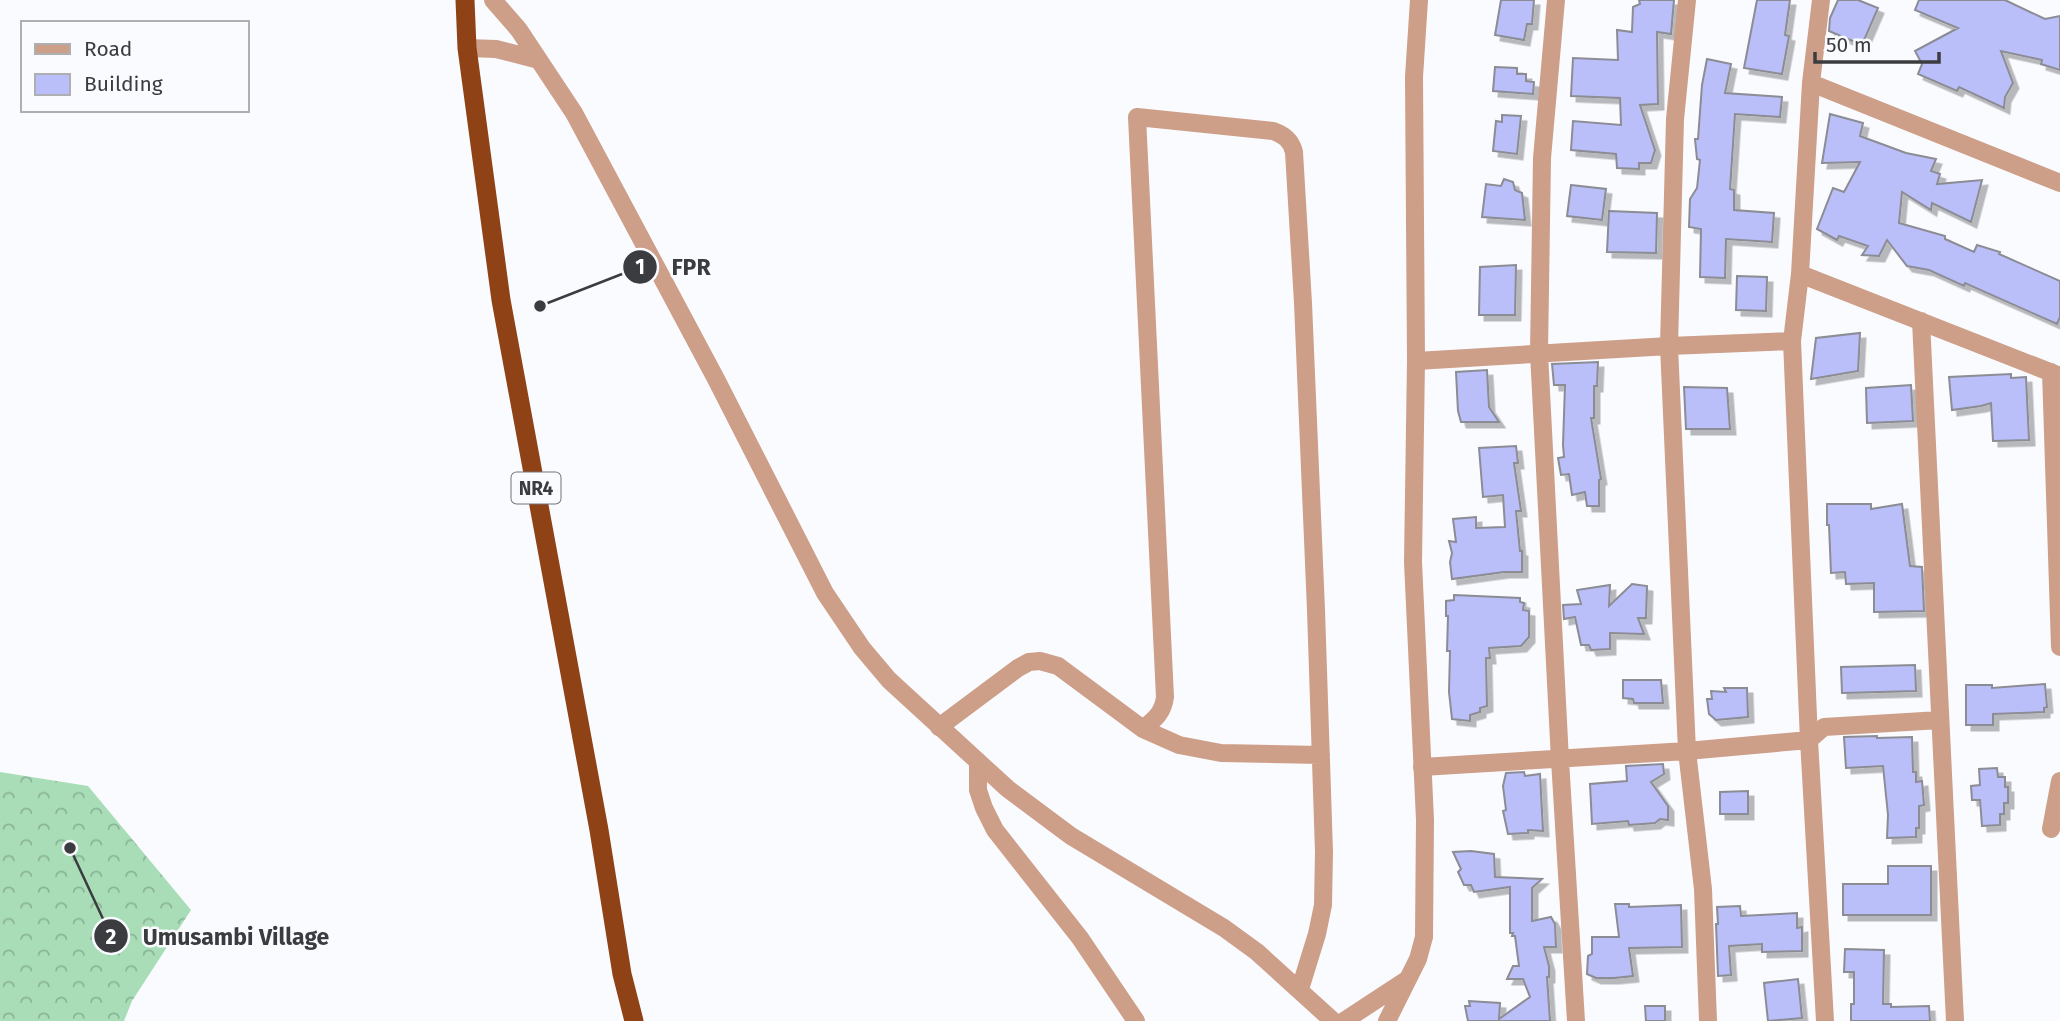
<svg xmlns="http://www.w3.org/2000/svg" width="2060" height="1021" viewBox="0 0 2060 1021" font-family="'Fira Sans',sans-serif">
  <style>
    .forest { fill: url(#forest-crowns) }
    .building { fill: #babffa; stroke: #8b8c94; stroke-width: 2; filter: url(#shadow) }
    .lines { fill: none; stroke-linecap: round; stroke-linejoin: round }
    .minor { stroke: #cd9e88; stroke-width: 18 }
    .tertiary { stroke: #cd9e88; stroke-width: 18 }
    .trunk { stroke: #8f4216; stroke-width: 19 }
    .labels { text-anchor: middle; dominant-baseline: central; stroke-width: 5; stroke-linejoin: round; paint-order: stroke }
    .shield { fill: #fafbff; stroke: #747579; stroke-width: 2 }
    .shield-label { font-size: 19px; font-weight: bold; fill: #3b3c3f }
    .leader { fill: none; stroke: #3b3c3f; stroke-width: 2.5 }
    .callout-dot { fill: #3b3c3f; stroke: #fafbff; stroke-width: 2.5 }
    .mark-label { font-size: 21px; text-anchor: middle; font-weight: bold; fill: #fff }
    .callout-label { font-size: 23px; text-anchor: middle; font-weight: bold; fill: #3b3c3f; stroke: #fafbff; stroke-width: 5; stroke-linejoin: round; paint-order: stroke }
  </style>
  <defs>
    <pattern id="forest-crowns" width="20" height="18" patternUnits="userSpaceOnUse" patternTransform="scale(1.75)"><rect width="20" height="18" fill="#a8ddb7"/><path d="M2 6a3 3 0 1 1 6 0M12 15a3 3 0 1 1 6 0" fill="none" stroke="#8ab496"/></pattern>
    <filter id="shadow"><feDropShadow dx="5.5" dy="5.5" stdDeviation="0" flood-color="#0004"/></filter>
  </defs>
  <rect width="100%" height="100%" fill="#fafbff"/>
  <path class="forest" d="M0,772l88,14 103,124 -59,91 -8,20h-124z"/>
  <path class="building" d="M1501,0h33l-2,24h-5l-3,16 -29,-5z
    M1639,0h35l-3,34 -14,-2 1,72 -18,1 15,45 -4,13h-12v6l-22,-1 -1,-14 -45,-4 2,-29 48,4 -1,-27 -49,-2 2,-38 45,2 -1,-30 15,2 1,-25 7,-3z
    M1757,0h33l-5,35 4,1 -7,38 -38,-6z
    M1838,0h20l20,8 -16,37 -33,-14 1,-13z
    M1919,0h86l40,19 15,-3v54l-19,-6 1,-4 -41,-9 12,32 -8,14 -1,11 -45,-21 -2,4 -39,-17 4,-10 -7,-13 43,-23 -43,-18z
    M1707,59l24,5 -6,29 57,4 -2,20 -45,-3 -5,75 4,1v20l40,3 -2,29 -46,-3 -1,39 -25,-1 1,-48 -12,-2 1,-28 7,-11 3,-28 -3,-1 -2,-20h3l4,-54z
    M1495,67l22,1v6h9v7l8,1 -1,12 -40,-3z
    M1830,114l33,9 -3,13 46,17 30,6 -5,12 9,3 -3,10 45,-4 -11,42 -39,-19 -1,7 -29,-18 -3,31 46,13v3l29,13 3,-7 23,7 -1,2 61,27v36l-3,7 -92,-41 -1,3 -35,-16 -22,-4 -20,-26 -8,16 -17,-1 6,-9 -29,-10 -2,4 -20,-11 16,-41 11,4 16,-30 -38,1z
    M1502,115l19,1 -4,38 -24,-3 3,-30 6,1z
    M1504,179l9,3 2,8 7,3 3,27 -43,-3 4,-33 15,2z
    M1571,185l35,4 -4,31 -35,-4z
    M1609,211l48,2 -1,40 -49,-1z
    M1516,265l-1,50h-36l1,-48z
    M1737,276l30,1 -1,34 -30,-1z
    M1860,333l-2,38 -47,8 5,-41z
    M1598,362l-1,24h-3v32h-3l10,61 -2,1v26h-12l-2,-14 -13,3 -3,-21 -8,1 -3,-17 6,-1 -1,-12 2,-60h-11l-2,-21z
    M1487,370l2,37 10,15h-38l-3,-11 -2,-39z
    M2011,374v4l15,-1 3,63 -36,1 -2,-38 -10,3 -29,4 -3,-33z
    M1911,385l2,36 -46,2 -1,-35z
    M1684,387l43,1 3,41h-44z
    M1516,446l2,17h-4l7,48h-5l4,40h2v21h-18l-52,7 -2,-17 2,-9 -3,-12 7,1 -3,-23 23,-2v11l29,-1 -2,-32 -20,2 -4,-49z
    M1827,504h44v5l31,-5 8,62 12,1 2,44 -50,1v-29l-28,1 -1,-12 -14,1 -2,-48h-2z
    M1632,584l15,2 -1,32h-8l6,16 -34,-1v16l-19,1 -2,-5h-8l-6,-28 -11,2 -1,-14 18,-1 -4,-14 33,-5 -1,21z
    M1454,595l66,3v4l4,1 -1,7 6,1v26l-8,9 -32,2 1,10h-4l1,48 -7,2v4l-10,3v6l-18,-2 -3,-27 1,-41h-3l1,-35h-2v-15l8,-1z
    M1915,665l1,26 -74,2 -1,-26z
    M1623,680h38l2,23h-29l-1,-4 -10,-1z
    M2045,684l2,23 -3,1v4l-51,2v11h-27v-40h26v3z
    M1724,688h23l1,29 -32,3 -7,-6 -2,-15h5l-1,-8 15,1z
    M1877,736v2l35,-1 1,35h3v10l6,-1 2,24 -5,1v22h-3v9l-29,1 1,-23 -5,-49 -37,2 -2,-31z
    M1663,764l1,10 -13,8 17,24v14l-8,-1 -5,4 -26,2 -1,-4 -36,3 -2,-40 37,-3 -1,-15z
    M1997,768l1,9h7v10h3v16h-4v11h-4v11l-18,1 -2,-26h-8l-1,-14 9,-1 -1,-16z
    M1524,772l1,4 15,-2 3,57 -15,-1v3l-20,1 -5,-23 3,-1 -3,-24 3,-13z
    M1748,791v23h-28v-22z
    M1471,851l23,3 1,23 47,2 -10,9v33l19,-4 4,7 1,23h-12l5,19v11h-2l3,44h-82l-3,-15h5l-1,-5 31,2 -1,16 31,-22 -7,-18h-16l6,-13h6l-4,-30h-3l1,-3h-3v-46l-36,5 -3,-7h-7l-6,-13 3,-3 -8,-17z
    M1888,866h43v49h-88v-31h45z
    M1615,904h14v3l52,-2 1,42 -53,1 4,28 -19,2h-18l-9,-4 1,-18 4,-2v-17h27z
    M1740,906l1,10 56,-3v15l5,-1v24l-40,1v-8l-33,2 2,29 -13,1 -2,-52h2l-1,-17z
    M1845,949l39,1 -1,54h8v3l38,-1 1,15h-79v-17h3v-32h-10z
    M1798,979l4,39 -34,3 -4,-38z
    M1645,1006h20v15h-19z"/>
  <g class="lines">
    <path class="minor" d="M1556,0l-14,158 -3,195 21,407 16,261
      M1687,0l-12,119 -6,227 18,405 16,138 5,132
      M1811,83l249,100
      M1800,274l260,102
      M1921,321l34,700
      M1792,341l17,399 16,281
      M1416,361l253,-15 123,-5 8,-67 11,-191 10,-83
      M2051,372l9,275
      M939,727l79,-59 11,-6 11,-1 18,5 85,63 36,16 42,8 100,2
      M1143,729c12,-10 20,-16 22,-32l-28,-580 136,14c11,4 18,9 21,21l9,151 13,307 8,242 -1,53 -6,29 -17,55
      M978,764v26l6,18 11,22 85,108 56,83
      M1422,767l265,-16 122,-11 15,-13 116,-7
      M2051,829l9,-48"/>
    <path class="tertiary" d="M493,0l26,30 55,83 142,266 109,214 37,55 27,32 119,109 63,47 153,92 33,24 76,69
      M467,48l29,1 43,11
      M1344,1021l64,-42
      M1387,1021l31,-62 6,-22 1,-117 -12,-258 3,-201 -2,-284 5,-77"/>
    <path class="trunk" d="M465,0l2,48 34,252 98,530 23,144 12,47"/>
  </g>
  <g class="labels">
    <rect class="shield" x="511.5" y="472.5" width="49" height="31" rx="5"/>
    <g class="shield-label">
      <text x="536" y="488">NR4</text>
    </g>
  </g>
  <path class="leader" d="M540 306L640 267M70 848L111 936"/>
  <g class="callout-dot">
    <circle cx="540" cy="306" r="7"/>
    <circle cx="70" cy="848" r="7"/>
    <circle cx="640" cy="267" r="18"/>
    <circle cx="111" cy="936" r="18"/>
  </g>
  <g class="mark-label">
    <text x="640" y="274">1</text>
    <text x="111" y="944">2</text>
  </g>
  <g class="callout-label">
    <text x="691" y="275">FPR</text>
    <text x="236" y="945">Umusambi Village</text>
  </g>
  <rect x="21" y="21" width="228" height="91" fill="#fafbff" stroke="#aeafb2" stroke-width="2"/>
  <rect x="35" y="44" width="35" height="10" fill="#cd9e88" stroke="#aeafb2" stroke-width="2"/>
  <text x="84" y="56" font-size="21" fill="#3b3c3f">Road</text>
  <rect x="35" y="74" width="35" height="21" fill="#babffa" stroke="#aeafb2" stroke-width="2"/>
  <text x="84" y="91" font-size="21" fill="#3b3c3f">Building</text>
  <path d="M1815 52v10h124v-10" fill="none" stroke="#3b3c3f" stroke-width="3.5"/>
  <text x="1826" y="52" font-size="21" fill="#3b3c3f" stroke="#fafbff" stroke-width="5" paint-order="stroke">50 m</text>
</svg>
